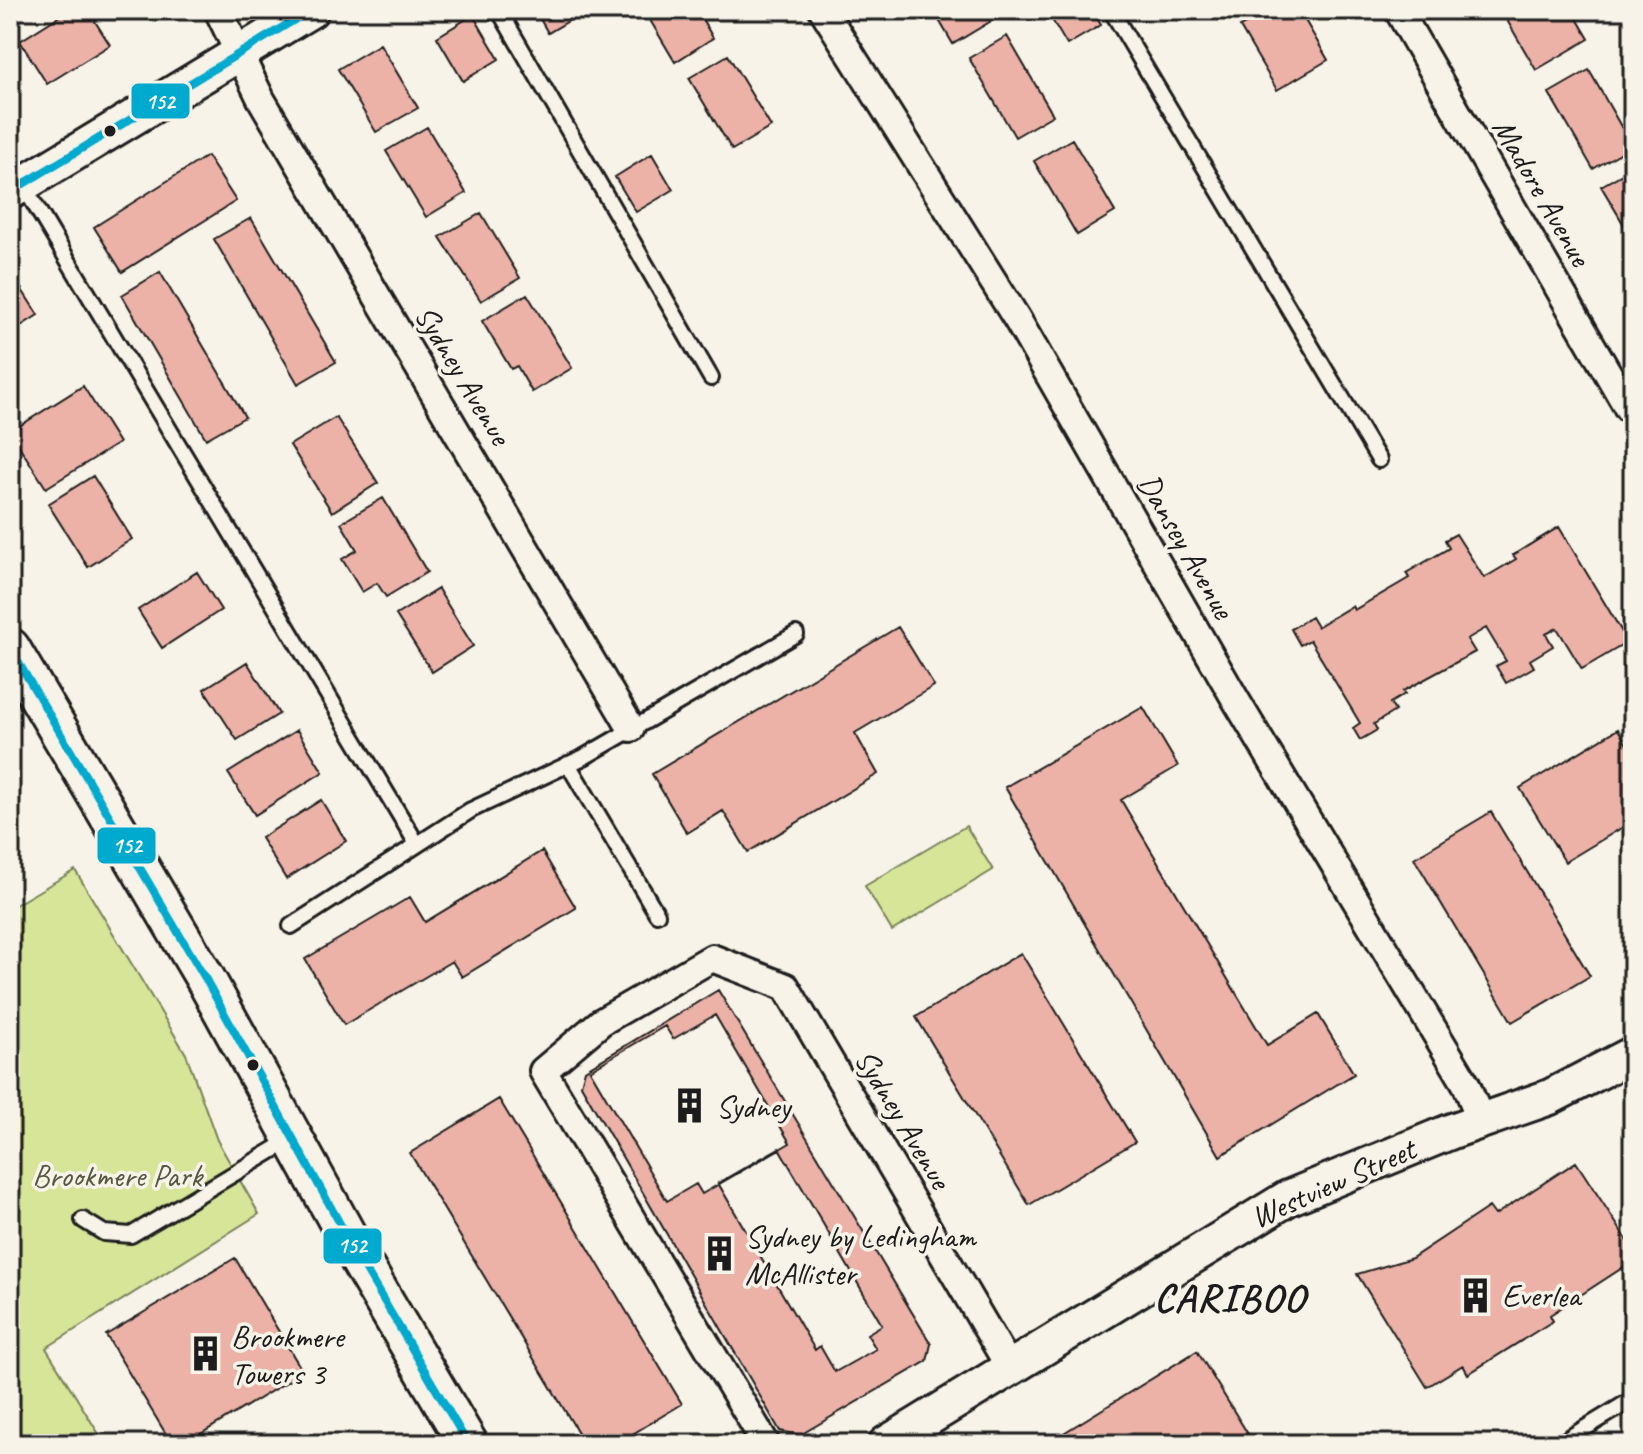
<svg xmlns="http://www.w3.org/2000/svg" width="1643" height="1454" viewBox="0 0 1643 1454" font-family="Caveat,sans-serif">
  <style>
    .green { fill: #d6e598; stroke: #79805a; stroke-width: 2 }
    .building { fill: #ecb2a7; stroke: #1c1c1c; stroke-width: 2; fill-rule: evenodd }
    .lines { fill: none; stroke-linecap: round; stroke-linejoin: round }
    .service-casing { stroke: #1c1c1c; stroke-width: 20 }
    .minor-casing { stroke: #1c1c1c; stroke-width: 32 }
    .tertiary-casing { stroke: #1c1c1c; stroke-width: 40 }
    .secondary-casing { stroke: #1c1c1c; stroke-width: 44 }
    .service { stroke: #f7f3e8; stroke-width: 14 }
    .minor { stroke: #f7f3e8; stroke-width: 26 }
    .tertiary { stroke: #f7f3e8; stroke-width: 34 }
    .secondary { stroke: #f7f3e8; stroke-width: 38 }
    .bus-1-casing { stroke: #f7f3e8; stroke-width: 14 }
    .bus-1 { stroke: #00a9ce; stroke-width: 8 }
    .bus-dot { fill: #1c1c1c; stroke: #f7f3e8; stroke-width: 3 }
    .labels { text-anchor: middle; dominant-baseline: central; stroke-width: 7; stroke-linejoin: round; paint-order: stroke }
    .street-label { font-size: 32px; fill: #1c1c1c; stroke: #f7f3e8 }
    .poi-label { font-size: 32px; fill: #1c1c1c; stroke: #f7f3e8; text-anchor: start }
    .park-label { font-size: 32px; fill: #545841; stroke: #f7f3e8 }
    .district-label { font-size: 40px; font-weight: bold; letter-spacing: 2px; fill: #1c1c1c; stroke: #f7f3e8 }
    .line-badge { stroke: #f7f3e8; stroke-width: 3 }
    .badge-label { font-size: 22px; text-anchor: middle; font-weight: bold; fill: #fff }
  </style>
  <rect width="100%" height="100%" fill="#f7f3e8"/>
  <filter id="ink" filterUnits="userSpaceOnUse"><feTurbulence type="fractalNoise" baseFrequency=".0125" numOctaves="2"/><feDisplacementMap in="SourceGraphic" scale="16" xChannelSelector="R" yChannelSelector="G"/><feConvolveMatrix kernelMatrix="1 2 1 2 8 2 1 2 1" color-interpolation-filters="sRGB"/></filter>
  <g filter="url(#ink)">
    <path class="green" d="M966,826l27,44 -101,61 -27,-45z
      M75,870l111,184 31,86 42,74 -213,134 59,96h-95v-536z"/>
    <path class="building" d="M69,10h24l-4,2 21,33 -63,39 -27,-43z
      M535,10h52l-39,23z
      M644,10h53l16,28 -38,24z
      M933,10h54l6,10 -40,24z
      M1054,10h38l9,15 -34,20 -19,-32z
      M1270,10h29l29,50 -51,30 -37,-63z
      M1501,10h71l17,29 -53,31z
      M473,15l26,44 -36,22 -26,-44z
      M1007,36l46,79 -38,22 -46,-79z
      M380,44l38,64 -42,24 -38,-63z
      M728,55l43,72 -39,23 -43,-72z
      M1589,70l43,76 -39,23 -44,-76z
      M427,127l39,66 -40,24 -40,-66z
      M1072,139l43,73 -38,23 -43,-74z
      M652,154l21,36 -37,22 -21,-35z
      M207,156l29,45 -114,71 -28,-45z
      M1633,168v72l-32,-54z
      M481,213l39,65 -39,23 -41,-64z
      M251,218l85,144 -38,22 -84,-145z
      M10,271l28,44 -28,18z
      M160,272l85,145 -39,22 -84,-144z
      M527,294l45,74 -40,24 -15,-26 -6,3 -29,-48z
      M83,386l36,57 -73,45 -36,-56z
      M336,417l42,66 -46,29 -42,-67z
      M93,476l39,63 -44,28 -40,-63z
      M383,498l44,74 -41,25 -9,-14 -15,9 -20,-33 15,-9 -16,-27z
      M1559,527l69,115 -46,27 -25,-41 -11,6 7,12 -23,14 4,7 -28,16 -10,-17 10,-5 -20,-33 -19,11 8,13 -72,39 2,3 -15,9 5,8 -21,13 3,6 -17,10 -7,-12 7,-5 -50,-83 -10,5 -9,-16 20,-12 6,10 35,-21 2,4 55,-32 -3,-5 43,-25 -4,-8 11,-6 28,44 32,-19 -3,-4z
      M197,572l24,38 -59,38 -24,-38z
      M438,589l35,57 -41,26 -36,-57z
      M898,627l36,59 -79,47 23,41 -130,78 -25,-41 -36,22 -35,-59z
      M247,662l32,52 -42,26 -33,-51z
      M1143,707l35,59 -57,34 146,245 51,-31 36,60 -134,82 -215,-369z
      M1618,729l15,26v66l-68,41 -45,-74z
      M297,730l26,42 -68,43 -27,-42z
      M321,800l25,41 -60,38 -25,-41z
      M1491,812l99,164 -78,46 -98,-164z
      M542,851l34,57 -114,69 -10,-16 -108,64 -39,-66 105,-62 15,25z
      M1021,953l114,189 -106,63 -113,-188z
      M718,990l213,354 -4,17 -127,74 -20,-4 -199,-346 4,-15zM779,1148l103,177 -15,9 9,15 -41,23 -15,-26 -5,4 -97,-167z
      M715,1015l75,128 -88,51 -6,-10 -29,17 -77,-131 75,-44 8,13z
      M499,1099l183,305 -66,40h-31l-175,-291z
      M1576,1162l57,87v12l-83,54 3,6 -85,53 -5,-9 -36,22 -70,-113 55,-16 77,-51 6,8z
      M235,1258l68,114 -119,72h-12l-66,-109z
      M1197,1351l57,93h-204l-1,-2z"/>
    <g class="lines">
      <defs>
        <path id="service" d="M499,10l212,368
          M1111,10l268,450
          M23,185l394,659
          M568,764l89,150
          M291,926l180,-116 113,-53 212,-123
          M83,1220l21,13 27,2 161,-96
          M1559,1444l74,-45"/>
        <path id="minor" d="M218,10l43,89 370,629
          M823,10l194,309 220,383 229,382 15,37
          M1398,10l230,398
          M766,1444l-223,-373 58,-49 111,-64 74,29 224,381"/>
        <path id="tertiary" d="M10,192l301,-182
          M886,1444l402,-246 164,-67 98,-34 83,-43"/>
        <path id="secondary" d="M10,648l195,330 156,284 107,182"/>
      </defs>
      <use href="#service" class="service-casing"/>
      <use href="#minor" class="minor-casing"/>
      <use href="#tertiary" class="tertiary-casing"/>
      <use href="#secondary" class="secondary-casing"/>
      <use href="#service" class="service"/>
      <use href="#minor" class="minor"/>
      <use href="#tertiary" class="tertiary"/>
      <use href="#secondary" class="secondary"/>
      <defs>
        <path id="bus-1" d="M10,192l301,-182
          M10,648l195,330 156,284 107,182"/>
      </defs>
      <use href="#bus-1" class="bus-1-casing"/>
      <use href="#bus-1" class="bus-1"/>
    </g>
  </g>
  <defs>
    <symbol id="building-bare" viewBox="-9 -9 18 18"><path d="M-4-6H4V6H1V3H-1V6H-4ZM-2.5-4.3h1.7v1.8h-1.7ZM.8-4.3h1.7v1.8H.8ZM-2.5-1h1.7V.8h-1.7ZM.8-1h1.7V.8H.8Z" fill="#1c1c1c" stroke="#f7f3e8" stroke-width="2.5" paint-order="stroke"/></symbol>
  </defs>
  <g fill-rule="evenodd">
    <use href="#building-bare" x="664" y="1080" width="51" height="51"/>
    <use href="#building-bare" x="694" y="1228" width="51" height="51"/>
    <use href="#building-bare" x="1450" y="1270" width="51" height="51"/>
    <use href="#building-bare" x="180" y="1328" width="51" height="51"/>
  </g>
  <g class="bus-dot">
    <circle cx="110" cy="131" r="7"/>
    <circle cx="253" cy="1065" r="7"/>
  </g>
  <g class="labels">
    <g class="street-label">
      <text transform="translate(1542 192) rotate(60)">Madore Avenue</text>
      <text transform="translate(463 375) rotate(59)">Sydney Avenue</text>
      <text transform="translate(1186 546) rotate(60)">Dansey Avenue</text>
      <text transform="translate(903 1119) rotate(59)">Sydney Avenue</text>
      <text transform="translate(1333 1183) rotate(-24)">Westview Street</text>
    </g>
    <g class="poi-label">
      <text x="716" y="1106">Sydney</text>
      <text x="745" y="1236">Sydney by Ledingham<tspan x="745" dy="37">McAllister</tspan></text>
      <text x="1502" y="1295">Everlea</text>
      <text x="231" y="1336">Brookmere<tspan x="231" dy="37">Towers 3</tspan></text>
    </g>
    <g class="park-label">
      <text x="117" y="1175">Brookmere Park</text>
    </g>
    <g class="district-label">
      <text x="1230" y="1298">CARIBOO</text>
    </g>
  </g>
  <g class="line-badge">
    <rect x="130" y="82" width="61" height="38" rx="8" fill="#00a9ce"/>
    <rect x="96" y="826" width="61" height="39" rx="8" fill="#00a9ce"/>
    <rect x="322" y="1227" width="61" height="38" rx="8" fill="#00a9ce"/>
  </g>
  <g class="badge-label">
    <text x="160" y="109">152</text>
    <text x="127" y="853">152</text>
    <text x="352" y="1253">152</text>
  </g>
  <rect width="1643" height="1454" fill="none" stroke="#f7f3e8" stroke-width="40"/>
  <rect x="20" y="20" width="1603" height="1414" fill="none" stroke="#1c1c1c" stroke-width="3" filter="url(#ink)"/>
</svg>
